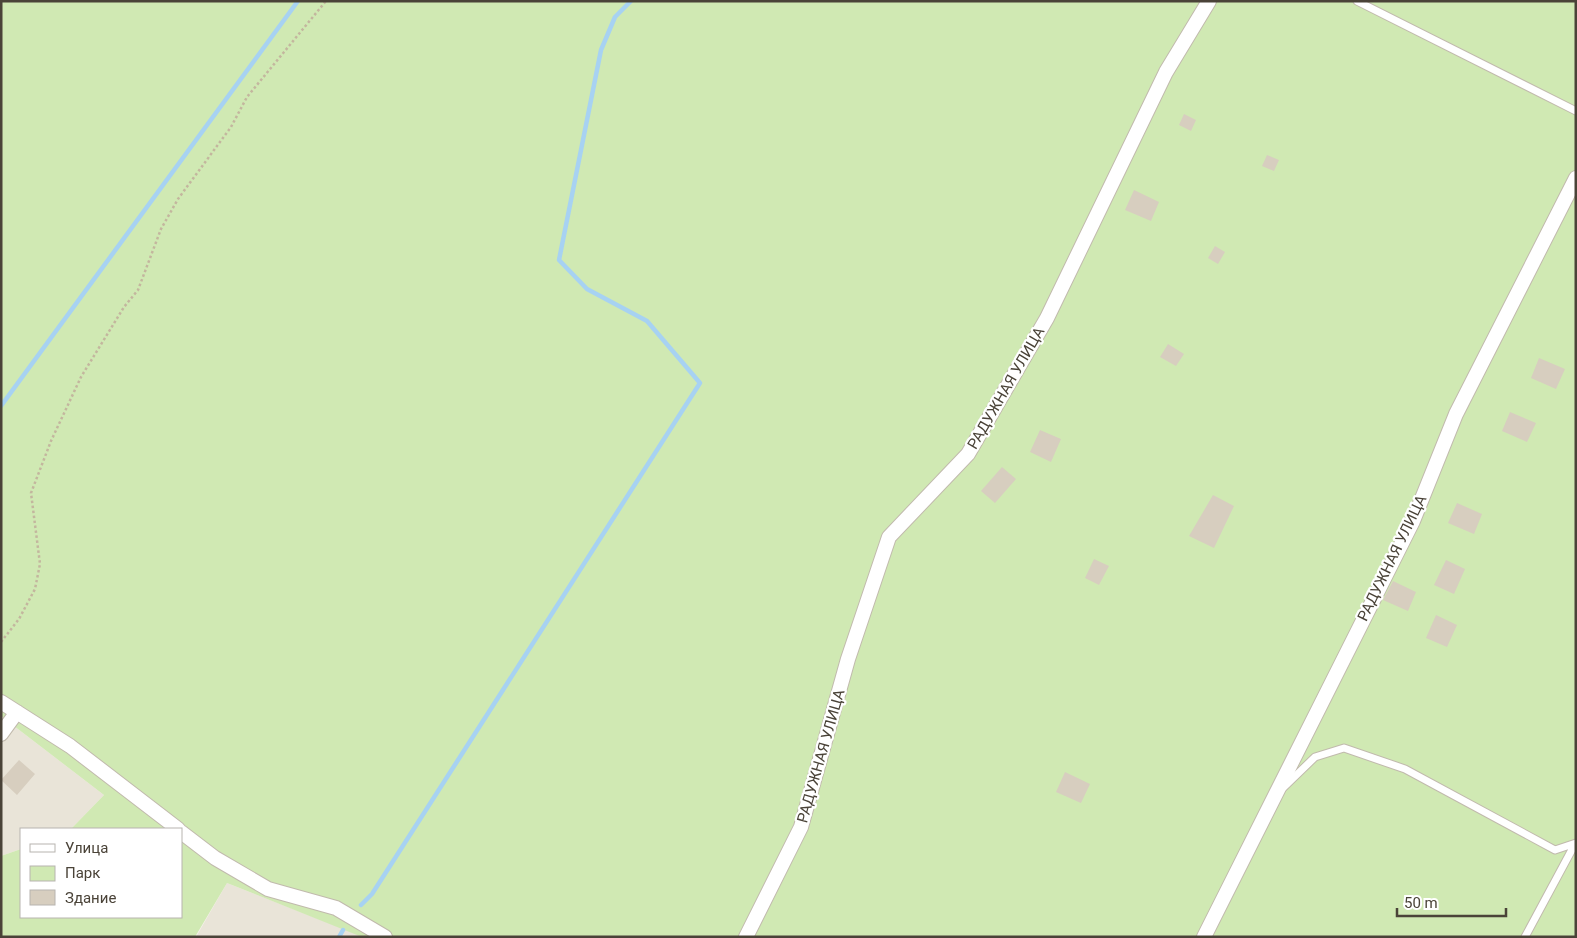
<svg xmlns="http://www.w3.org/2000/svg" width="1577" height="938" viewBox="0 0 1577 938" font-family="Roboto,sans-serif">
  <style>
    .residential { fill: #e9e4d8 }
    .green { fill: #d0e9b3 }
    .lines { fill: none; stroke-linecap: round; stroke-linejoin: round }
    .stream { stroke: #a7d2f2; stroke-width: 4.5 }
    .building { fill: #d7cebf }
    .lane-casing { stroke: #c1baad; stroke-width: 9 }
    .street-casing { stroke: #c1baad; stroke-width: 16 }
    .path { stroke: #c3b69e; stroke-width: 2.5; stroke-dasharray: 2.5 2.5; stroke-linecap: butt }
    .lane { stroke: #fff; stroke-width: 7 }
    .street { stroke: #fff; stroke-width: 14 }
    .labels { text-anchor: middle; dominant-baseline: central; stroke-width: 4.5; stroke-linejoin: round; paint-order: stroke }
    .street-label { font-size: 15px; fill: #4a4338; stroke: #fff }
  </style>
  <rect width="100%" height="100%" fill="#f5f2ea"/>
  <path class="residential" d="M1,716l103,79 -33,34h-50v20l-20,7z
    M227,883l132,52 3,2h-166z"/>
  <path class="green" d="M1,1h1575v936h-1214l-135,-54 -32,54h-194v-81l20,-7v68h160v-88h-110l33,-34 -103,-79z"/>
  <g class="lines">
    <path class="stream" d="M1,406l297,-405
      M361,905l11,-11 328,-511 -53,-62 -60,-32 -28,-29 42,-210 14,-33 16,-16
      M339,937l4,-7"/>
  </g>
  <path class="building" d="M1184,114l12,6 -5,11 -12,-6z
    M1267,155l12,5 -5,11 -12,-5z
    M1134,190l25,12 -8,19 -26,-11z
    M1215,246l10,6 -7,12 -10,-6z
    M1168,344l16,10 -8,12 -16,-9z
    M1539,358l26,11 -9,20 -25,-11z
    M1510,412l26,11 -9,19 -25,-11z
    M1040,430l21,9 -10,23 -21,-10z
    M1002,467l14,12 -21,24 -14,-12z
    M1213,495l21,11 -20,42 -25,-12z
    M1457,503l25,11 -8,20 -26,-11z
    M1094,559l15,7 -10,19 -14,-7z
    M1446,560l19,9 -11,25 -20,-9z
    M1393,581l23,11 -8,19 -25,-11z
    M1436,615l21,10 -10,22 -21,-9z
    M19,760l16,14 -18,21 -16,-15z
    M1065,772l25,12 -9,19 -25,-11z"/>
  <g class="lines">
    <defs>
      <path id="lane" d="M1357,1l219,110
        M1284,787l31,-30 29,-9 61,21 150,81 21,-7
        M1525,937l50,-93"/>
      <path id="street" d="M1,702l69,44 108,83
        M1,734l16,-22
        M181,832l34,26 53,31 68,19 49,29
        M746,937l55,-110 47,-168 41,-122 79,-83 79,-136 119,-246 43,-71
        M1204,937l209,-416 43,-107 120,-236"/>
    </defs>
    <use href="#lane" class="lane-casing"/>
    <use href="#street" class="street-casing"/>
    <path class="path" d="M1,642l18,-23 16,-30 5,-25 -9,-71 20,-52 30,-64 43,-70 14,-17 23,-61 17,-30 53,-72 16,-30 79,-96"/>
    <use href="#lane" class="lane"/>
    <use href="#street" class="street"/>
  </g>
  <g class="labels">
    <g class="street-label">
      <text transform="translate(1006 388) rotate(-60)">РАДУЖНАЯ УЛИЦА</text>
      <text transform="translate(1392 558) rotate(-64)">РАДУЖНАЯ УЛИЦА</text>
      <text transform="translate(821 756) rotate(-74)">РАДУЖНАЯ УЛИЦА</text>
    </g>
  </g>
  <rect width="1577" height="938" fill="none" stroke="#4a4338" stroke-width="5"/>
  <rect x="20" y="828" width="162" height="90" fill="#ffffff" stroke="#b7b4af"/>
  <rect x="30" y="844" width="25" height="8" fill="#ffffff" stroke="#b7b4af"/>
  <text x="65" y="853" font-size="15" fill="#4a4338">Улица</text>
  <rect x="30" y="866" width="25" height="15" fill="#d0e9b3" stroke="#b7b4af"/>
  <text x="65" y="878" font-size="15" fill="#4a4338">Парк</text>
  <rect x="30" y="890" width="25" height="15" fill="#d7cebf" stroke="#b7b4af"/>
  <text x="65" y="903" font-size="15" fill="#4a4338">Здание</text>
  <path d="M1397 908v8h109v-8" fill="none" stroke="#4a4338" stroke-width="2.5"/>
  <text x="1404" y="908" font-size="15" fill="#4a4338" stroke="#ffffff" stroke-width="4" paint-order="stroke">50 m</text>
</svg>
